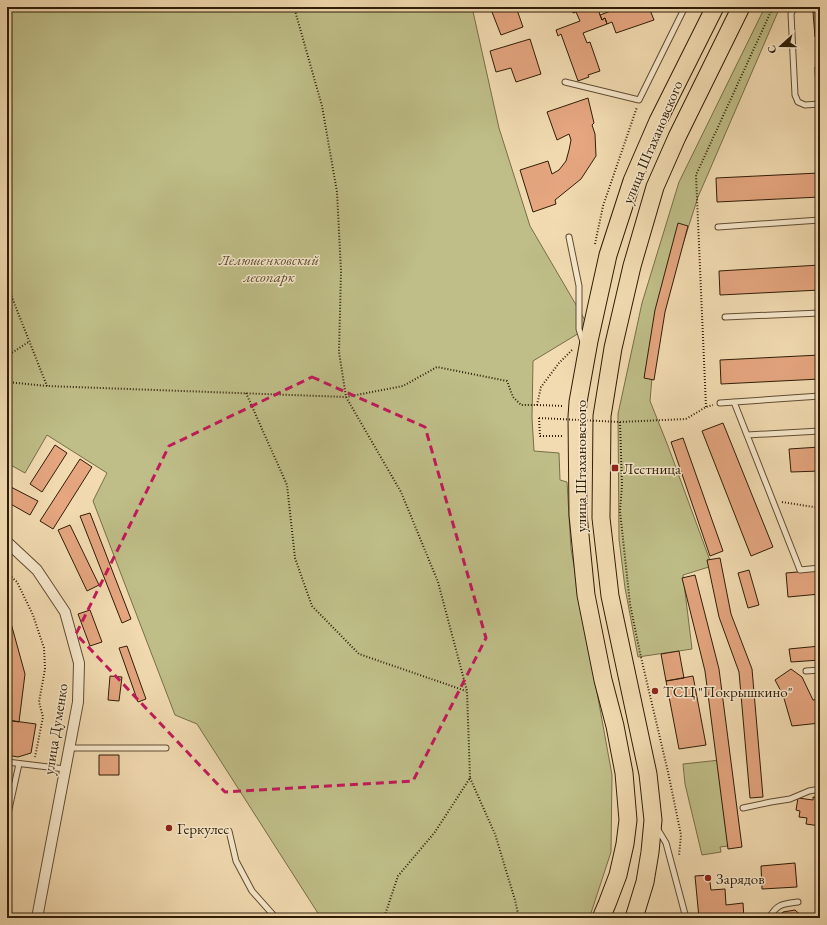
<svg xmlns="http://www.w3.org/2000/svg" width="827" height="925" viewBox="0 0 827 925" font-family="'EB Garamond',serif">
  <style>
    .green { fill: #bfbe88; stroke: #776e48 }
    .building { fill: #e5a680; stroke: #2f1d07 }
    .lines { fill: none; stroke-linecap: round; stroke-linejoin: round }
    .lane-casing { stroke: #604c32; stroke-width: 7 }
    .street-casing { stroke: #604c32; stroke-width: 12 }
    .primary-casing { stroke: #2f1d07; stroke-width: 19 }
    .path { stroke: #2f1d07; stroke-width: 2; stroke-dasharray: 1 2; stroke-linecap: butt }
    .lane { stroke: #f7e8cc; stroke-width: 5 }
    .street { stroke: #f7e8cc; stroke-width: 10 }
    .primary { stroke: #f2dbb1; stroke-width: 17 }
    .path-bridge { stroke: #2f1d07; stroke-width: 2; stroke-dasharray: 1 2; stroke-linecap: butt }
    .marked { fill: none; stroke: #c2185b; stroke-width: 3; stroke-dasharray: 8 5; stroke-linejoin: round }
    .poi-dot { fill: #8f2418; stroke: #f7e8cc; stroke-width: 1.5 }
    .labels { text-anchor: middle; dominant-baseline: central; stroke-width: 3; stroke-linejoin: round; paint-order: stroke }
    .street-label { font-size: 15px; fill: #2f1d07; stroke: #f7e8cc }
    .park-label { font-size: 15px; font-style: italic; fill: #5a4d2e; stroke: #f7e8cc }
    .poi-label { font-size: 15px; fill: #2f1d07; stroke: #f7e8cc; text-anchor: start }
  </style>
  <rect width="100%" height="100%" fill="#f2dbb1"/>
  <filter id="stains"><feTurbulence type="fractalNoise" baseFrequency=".005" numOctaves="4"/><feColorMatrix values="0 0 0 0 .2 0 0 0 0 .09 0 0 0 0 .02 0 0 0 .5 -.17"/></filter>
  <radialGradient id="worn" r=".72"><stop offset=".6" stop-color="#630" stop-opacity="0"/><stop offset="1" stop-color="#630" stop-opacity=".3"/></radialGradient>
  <path class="green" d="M7,7h465l27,121 31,98 59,101 -56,34 -1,57 2,33 25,2 1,27 7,2 4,67 41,226 -1,77 -20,61 -5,5h-265l-124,-194 -22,-9 -82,-214 14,-28 -60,-38 -22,38 -18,-10z
    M765,7h15l-82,190 -42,131 -6,73 18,45 44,120 -29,9 9,74 -54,8 -13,-69 -6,-49 -1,-125 24,-111 37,-121z
    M720,760l8,86 -8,1 1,5 -19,3 -17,-71 -2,-20z"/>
  <path class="building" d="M490,7h26l7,20 -22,8z
    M571,7h26l5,13 3,-2 2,6 -24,9 4,10 3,-1 10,29 -12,4 1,2 -11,4 -17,-47 -3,2 -2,-6 24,-9 -4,-9 -3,1z
    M622,7h34v1l-6,2 4,10 -38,13 -4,-11 -5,2 -2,-6 -3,2 -2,-5z
    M813,12h7v25h-5z
    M530,39l11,35 -25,8 -5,-14 -15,4 -6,-21z
    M815,67h5v25h-4z
    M588,98l6,25 -2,2 3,9 1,22 -15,23 -26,21 1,4 -23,8 -13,-42 28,-9 4,13 7,-4 7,-9 3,-11 2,-10 -2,-6 -12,6 -10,-28z
    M819,159h1v38l-103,5 -1,-24 103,-5z
    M678,223l10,3 -23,86 -11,68 -10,-2 11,-68z
    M820,265v25l-100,5 -1,-24z
    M820,355v24l-99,5 -1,-24z
    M723,423l50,124 -22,9 -49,-125z
    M683,438l40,113 -13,5 -39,-114z
    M55,445l12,8 -25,39 -12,-8z
    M820,447v24l-29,1 -2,-23z
    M80,459l12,8 -39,62 -13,-8z
    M7,485l31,16 -8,14 -23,-13z
    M90,513l41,106 -9,4 -42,-107z
    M70,525l29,60 -12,6 -29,-61z
    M720,558l11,56 21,55 11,128 -13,1 -11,-126 -20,-55 -12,-57z
    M749,570l10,35 -11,3 -10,-35z
    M820,570v24l-32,3 -2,-24z
    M695,575l24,94 23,178 -14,2 -23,-178 -23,-93z
    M90,610l12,32 -12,4 -12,-32z
    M9,616l16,58 -6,48 -12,-2v-102z
    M127,646l19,53 -8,3 -19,-54z
    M820,646v14l-29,2 -2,-13z
    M679,651l5,27 -18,3 -5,-27z
    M791,669l11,8 11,23 7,-1v24l-28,3 -9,-31 -8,-15z
    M110,676l12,1 -3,24 -11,-1z
    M693,676l13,69 -27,4 -13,-68z
    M7,720l29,4 -5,29 -13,4 -11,-2z
    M99,755h20v20h-20z
    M813,797l7,1v28l-14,-2 1,-6 -8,-1 1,-6 -4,-1 2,-12 15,2z
    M795,863l2,24 -35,2 -1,-23z
    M709,875l2,15 14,-1 1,16 17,-2 1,15h-45l-4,-42z
    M795,910l9,8h-26l5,-6z"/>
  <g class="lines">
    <defs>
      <path id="lane" d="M794,7l-3,7 4,81 3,7 7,3 15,-1
        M565,82l74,18 46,-93
        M718,227l102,-7
        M569,237l10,49v43l4,13
        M725,317l95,-4
        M734,402l66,168 20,-2
        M720,403l100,-7
        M747,435l73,-4
        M806,671l14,-1
        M69,748h97
        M7,762l58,7
        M743,808l28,-6 19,-3 19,-8 11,-2
        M7,818l12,-54
        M657,828l9,15 20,75
        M229,831l7,30 16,30 24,27
        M769,918c8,-14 13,-14 29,-16"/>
      <path id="street" d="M7,542l30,28 28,42 14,51 -1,39 -41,216"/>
      <path id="primary" d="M601,918l6,-14 11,-29 7,-31 3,-24 -4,-47 -9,-47 -12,-46 -17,-85 -8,-80 -1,-98 1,-15 11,-61 19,-86 24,-74 26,-60 57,-114
        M634,918l11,-36 5,-30 3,-32 -5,-46 -38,-178 -9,-78 1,-102 11,-68 19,-82 23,-79 22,-50 64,-130"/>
    </defs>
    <use href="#lane" class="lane-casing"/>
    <use href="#street" class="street-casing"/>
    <use href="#primary" class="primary-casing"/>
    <path class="path" d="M294,7l28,99 15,86 4,79 -2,81 7,45 55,95 37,90 29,109 3,87 -35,54 -37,44 -14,42
      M595,244l8,-38 34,-99
      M7,285l40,101
      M7,356l23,-15
      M7,382l40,4 299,11 57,-11 34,-19 70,14 6,16 8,8h16l4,-18 18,-24 14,-14
      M246,393l41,92 8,73 17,48 47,48 107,37
      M537,405l27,1
      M706,407l-10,-232 77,-168
      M539,418l1,18h22
      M686,419l20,-12 7,-2
      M620,422l2,63 -2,26 10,93 10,49 28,119 13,63 -2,21
      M782,502l38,6
      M7,573l10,9 16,33 11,33 1,21 -6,33 4,15 -8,40
      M470,778l25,56 20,66 4,18"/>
    <use href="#lane" class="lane"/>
    <use href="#street" class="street"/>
    <use href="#primary" class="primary"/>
    <path class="path-bridge" d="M539,418l81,4 66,-3"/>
  </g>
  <path class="marked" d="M312,377l113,50 61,211 -73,143 -188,11 -149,-158 93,-188z"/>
  <g class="poi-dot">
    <rect x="611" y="464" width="8" height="8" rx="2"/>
    <circle cx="655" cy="691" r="4"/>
    <circle cx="169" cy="828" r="4"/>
    <circle cx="708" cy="878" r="4"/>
  </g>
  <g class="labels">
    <g class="street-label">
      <text transform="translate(652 142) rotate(-67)">улица Штахановского</text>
      <text transform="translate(580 466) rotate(-90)">улица Штахановского</text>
      <text transform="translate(55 729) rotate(-81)">улица Думенко</text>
    </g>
    <g class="park-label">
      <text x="269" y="259">Лелюшенковский<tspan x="269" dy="17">лесопарк</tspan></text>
    </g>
    <g class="poi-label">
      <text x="623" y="468">Лестница</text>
      <text x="663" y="691">ТСЦ "Покрышкино"</text>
      <text x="177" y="828">Геркулес</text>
      <text x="716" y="878">Зарядов</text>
    </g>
  </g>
  <rect width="827" height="925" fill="none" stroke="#f2dbb1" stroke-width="24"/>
  <rect x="8" y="8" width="811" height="909" fill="none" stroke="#2f1d07" stroke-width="2"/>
  <rect x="12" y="12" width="803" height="901" fill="none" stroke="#2f1d07"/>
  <g transform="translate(781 46) rotate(249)" stroke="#f7e8cc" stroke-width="3" paint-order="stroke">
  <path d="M0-3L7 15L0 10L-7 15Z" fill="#2f1d07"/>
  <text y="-6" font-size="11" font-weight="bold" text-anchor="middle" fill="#2f1d07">С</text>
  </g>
  <rect width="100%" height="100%" filter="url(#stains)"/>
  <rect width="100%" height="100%" fill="url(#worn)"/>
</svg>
